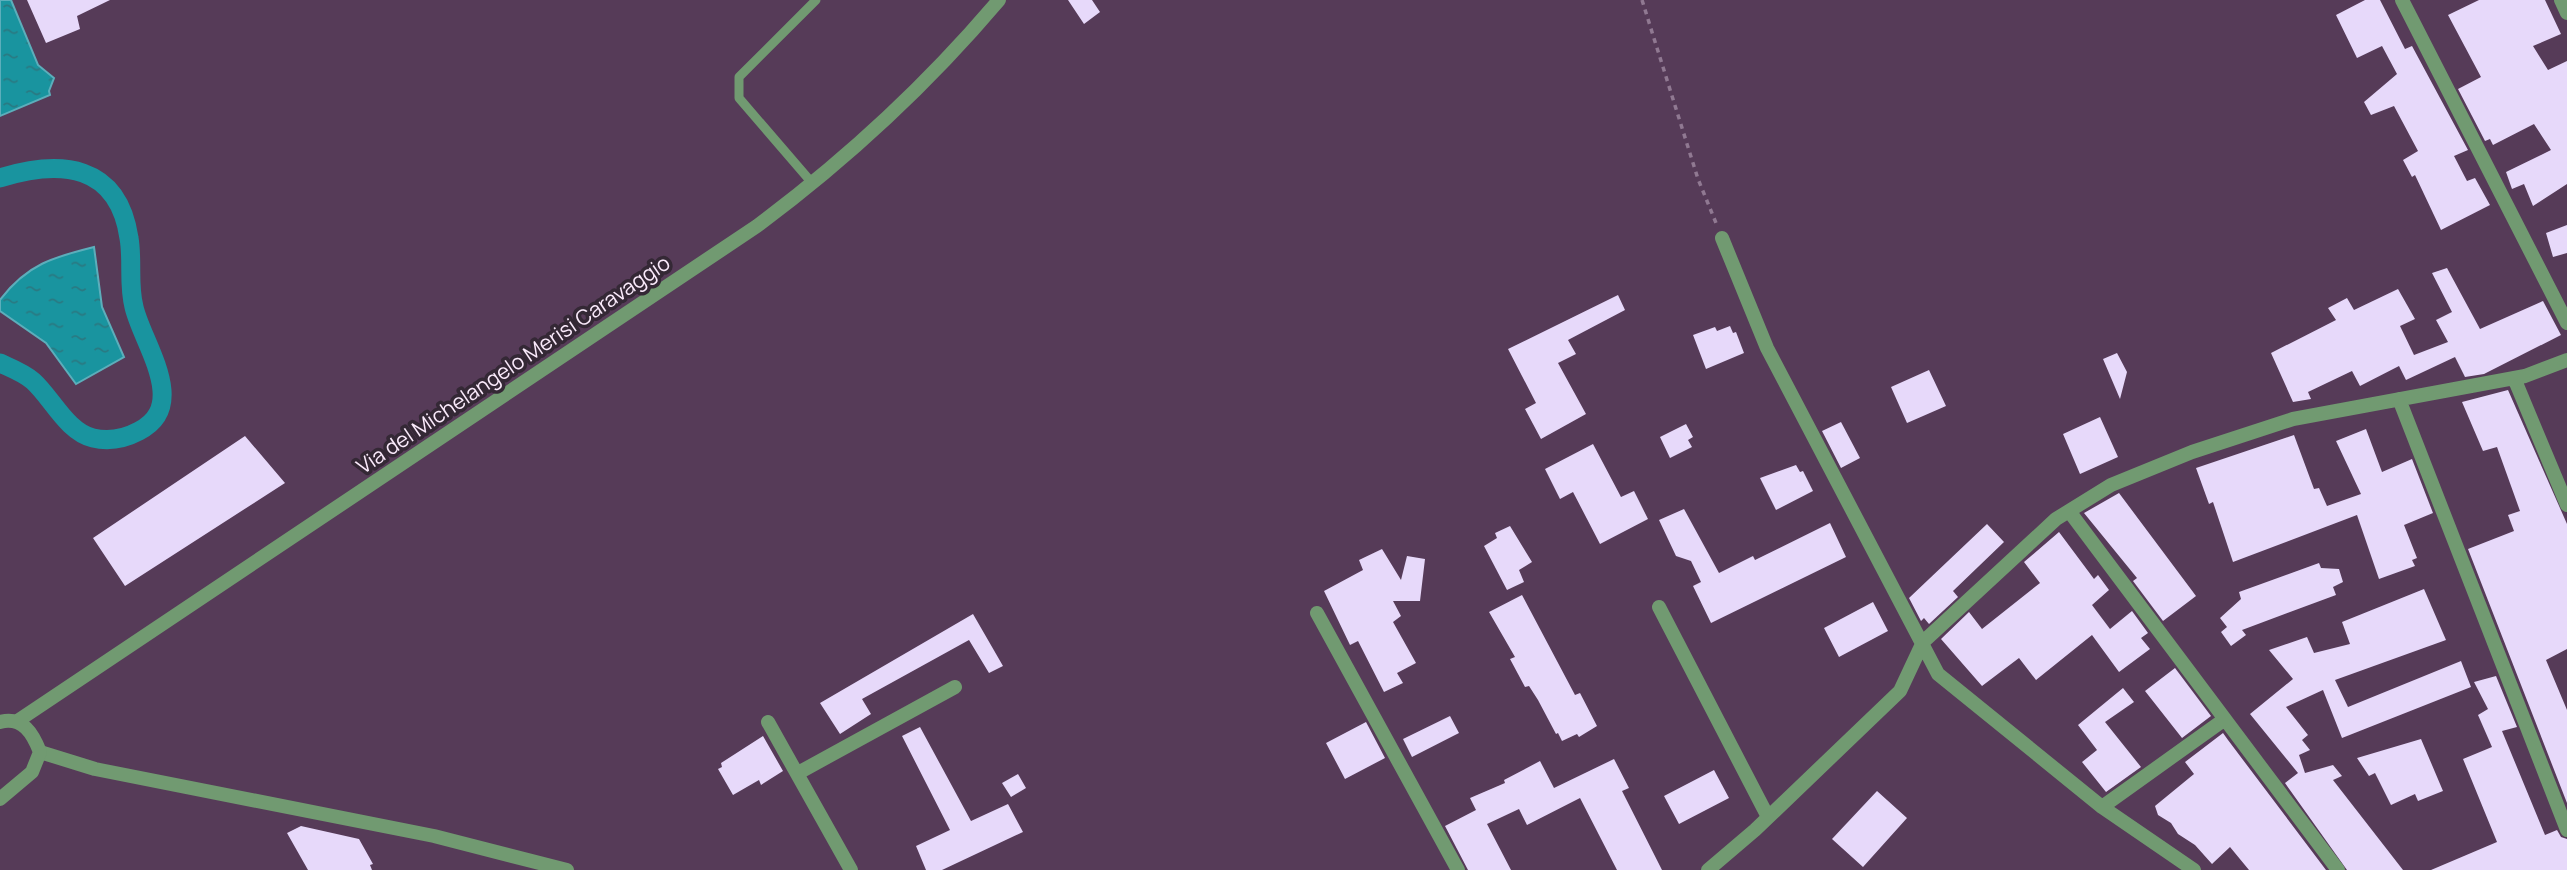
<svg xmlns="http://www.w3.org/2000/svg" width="2567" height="870" viewBox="0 0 2567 870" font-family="Manrope,sans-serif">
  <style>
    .water { fill: url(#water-ripples); stroke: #5caebb; stroke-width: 2 }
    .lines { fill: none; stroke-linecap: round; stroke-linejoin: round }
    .canal { stroke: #19949f; stroke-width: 19 }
    .building { fill: #e7d9fa }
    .path { stroke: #907992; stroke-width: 3.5; stroke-dasharray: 5 5; stroke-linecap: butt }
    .service { stroke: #719a71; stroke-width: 9 }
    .minor { stroke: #719a71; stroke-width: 14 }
    .tertiary { stroke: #719a71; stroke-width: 14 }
    .labels { text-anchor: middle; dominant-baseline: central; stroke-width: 7; stroke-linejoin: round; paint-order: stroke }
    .street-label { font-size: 21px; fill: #faeafb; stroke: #342835 }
  </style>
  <defs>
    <pattern id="water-ripples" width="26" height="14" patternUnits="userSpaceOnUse" patternTransform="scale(1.75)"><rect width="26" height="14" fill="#19949f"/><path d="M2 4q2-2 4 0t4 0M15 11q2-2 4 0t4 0" fill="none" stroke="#2a7982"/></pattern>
  </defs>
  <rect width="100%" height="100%" fill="#563b58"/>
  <path class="water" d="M0,0h11l27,65 16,13 -5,13 1,4 -50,21z
    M94,247l8,60 22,50 -48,27 -30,-41 -46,-32v-11c27,-36 54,-43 94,-53z"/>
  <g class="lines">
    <path class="canal" d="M0,178c61,-19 118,-14 129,60 4,23 -1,46 5,69 8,36 56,98 5,124 -15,8 -29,11 -46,7 -26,-6 -41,-40 -60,-57 -9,-8 -22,-13 -33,-18"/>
  </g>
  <path class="building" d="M27,0h83l-33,16 3,13 -34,14z
    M1068,0h24l8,12 -16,12z
    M2365,0h15l25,49 7,-3 56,104 -14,6 13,25 8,-3 15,27 -49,25 -26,-55 -3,2 -9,-17 15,-9 -24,-45 -23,9 -7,-13 33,-28 -15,-28 -25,12 -21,-43z
    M2479,0h66l16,34 -28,12 15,24 19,-9v123l-34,22 -9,-22 -12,5 -6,-17 45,-22 -17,-26 -41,21 -3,-6 -5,2 -27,-52 23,-12 -33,-62z
    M2567,225v28l-14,4 -7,-24z
    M2447,268l33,61 63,-28 18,34 -77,39 -19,3 -10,-20 -49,23 -7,-14 -39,20 -8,-15 -44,21 3,7 -18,3 -22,-49 65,-33 -8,-12 19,-10 7,12 44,-21 17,30 -15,7 14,29 34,-13 -12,-22 16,-8 -20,-39z
    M1618,295l7,15 -57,30 8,14 -18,9 28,51 -45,25 -16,-30 11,-6 -28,-54z
    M1730,326l3,7 3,-1 8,21 -38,16 -13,-34 22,-8 2,4z
    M2117,353l10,19 -7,27 -17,-40z
    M1929,370l17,36 -39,17 -16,-36z
    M2508,390l59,134v125l-21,11 21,50v93l-99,-254 46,-18 -6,-16 12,-4 -23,-64 -14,4 -21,-49z
    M2100,417l18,40 -38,17 -17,-40z
    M1841,422l19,36 -19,10 -19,-37z
    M1686,424l7,13 -5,3 4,7 -22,11 -10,-21z
    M2366,429l16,43 30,-13 21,54 -29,12 13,33 -5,2 3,6 -36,13 -22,-64 -124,47 -20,-60 -4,2 -13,-36 98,-33 20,54 5,-1 8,18 34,-12 -25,-53z
    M245,436l40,47 -160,103 -32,-48z
    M1593,444l28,53 13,-6 14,28 -48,25 -27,-52 -13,7 -15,-30z
    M1796,465l4,7 3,-1 10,20 -37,19 -16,-32z
    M2119,493l77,103 -33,25 -30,-40 4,-3 -53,-65z
    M1684,509l35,64 34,-17 2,4 75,-37 16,34 -135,66 -18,-37 8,-4 -10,-21 -15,-5 -17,-36z
    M1987,524l17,18 -51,49 5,6 -29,27 -5,-6 -3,3 -12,-23z
    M1510,526l22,36 -13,8 5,12 -17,8 -23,-44 13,-8 -2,-5z
    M2059,532l35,47 4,-4 11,15 -17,15 18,24 22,-18 16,22 -7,5 9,11 -31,23 -27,-37 -56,45 -17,-22 -37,28 -41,-47 28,-27 13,17 58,-46 -16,-21z
    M1382,549l19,31 6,-24 18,3 -5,42h-27l8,15 -8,6 23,41 -19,10 6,10 -19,9 -26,-51 -8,4 -26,-54 39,-21 -4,-10z
    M2319,563l2,5 18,1 4,13 -10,5 3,8 -94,35 4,5 -15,11 -10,-14 6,-5 -7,-9 21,-19 -2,-7z
    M2424,589l22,51 -111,40 13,27 113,-46 10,26 -129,51 -19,-48 -37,17 22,28 -6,5 8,10 -11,5 6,18 28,-8 9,11 -9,4 70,90h-56l-62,-87 13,-10 -48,-59 43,-35 -24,-29 38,-13 7,16 36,-9 -8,-22z
    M1522,595l53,100 5,-2 17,33 -18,11 -2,-3 -15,7 -4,-8 -2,1 -18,-34 -9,-14 -4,1 -15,-28 5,-2 -26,-45z
    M1873,602l15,29 -49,26 -15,-29z
    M973,614l30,52 -14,7 -20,-33 -107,59 9,15 -31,20 -20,-31z
    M2175,668l36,48 -29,22 -37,-47z
    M2496,676l21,51 -15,4 43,104 12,-5 4,7 6,2v31h-136l66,-28 -34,-83 29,-12 -14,-32 10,-6 -14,-27z
    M2123,688l11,14 -29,20 36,45 -35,25 -24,-30 15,-12 -19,-25z
    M1450,716l9,17 -47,24 -9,-18z
    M1366,722l19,36 -40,21 -19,-36z
    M920,727l51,94 37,-17 15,28 -81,38h-16l-10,-24 34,-16 -48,-94z
    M2223,733l5,7 98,130h-77l-19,-23 -18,17 -17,-19 -17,-11 -7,-11 -13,-8 -3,-9 39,-32 -9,-12z
    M763,736l20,35 -22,14 -2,-5 -26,15 -15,-26 4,-2 -1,-4z
    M2421,739l22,52 -25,10 -3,-7 -24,11 -16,-32 -6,3 -12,-18z
    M1614,759l15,29 -7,3 40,79h-45l-37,-72 -53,27 -8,-16 -32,15 24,46h-43l-23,-44 31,-16 -6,-12 35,-15 -1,-3 36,-19 14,27z
    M1714,770l15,28 -50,26 -15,-28z
    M1018,774l8,14 -15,9 -9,-14z
    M1877,791l30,27 -44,49 -31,-28z
    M301,826l58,13 14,25 -3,1 2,5h-64l-21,-37z"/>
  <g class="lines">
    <path class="path" d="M1642,0l56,179 18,44"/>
    <path class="service" d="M813,184l-74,-86v-21l77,-77"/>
    <path class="minor" d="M2402,0l165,323
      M2561,0l6,13
      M1722,238l45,110 171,326 164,133 92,63
      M2514,378l53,127
      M2399,399l168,431
      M2069,511l269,359
      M1659,607l109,210
      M1317,613l141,257
      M768,722l83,148
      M40,752l55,17 339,67 133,34
      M798,773l157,-86
      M2102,807l123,-88
      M1708,870l47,-40 145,-139 23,-49 133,-123 55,-34 81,-33 101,-33 232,-43 42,-16"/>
    <path class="tertiary" d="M0,722c23,-6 33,12 40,30l-8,20 -32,27
      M16,722l741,-496c90,-67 170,-141 242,-226"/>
  </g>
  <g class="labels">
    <g class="street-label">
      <text transform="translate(513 364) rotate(-34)">Via del Michelangelo Merisi Caravaggio</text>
    </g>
  </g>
</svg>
